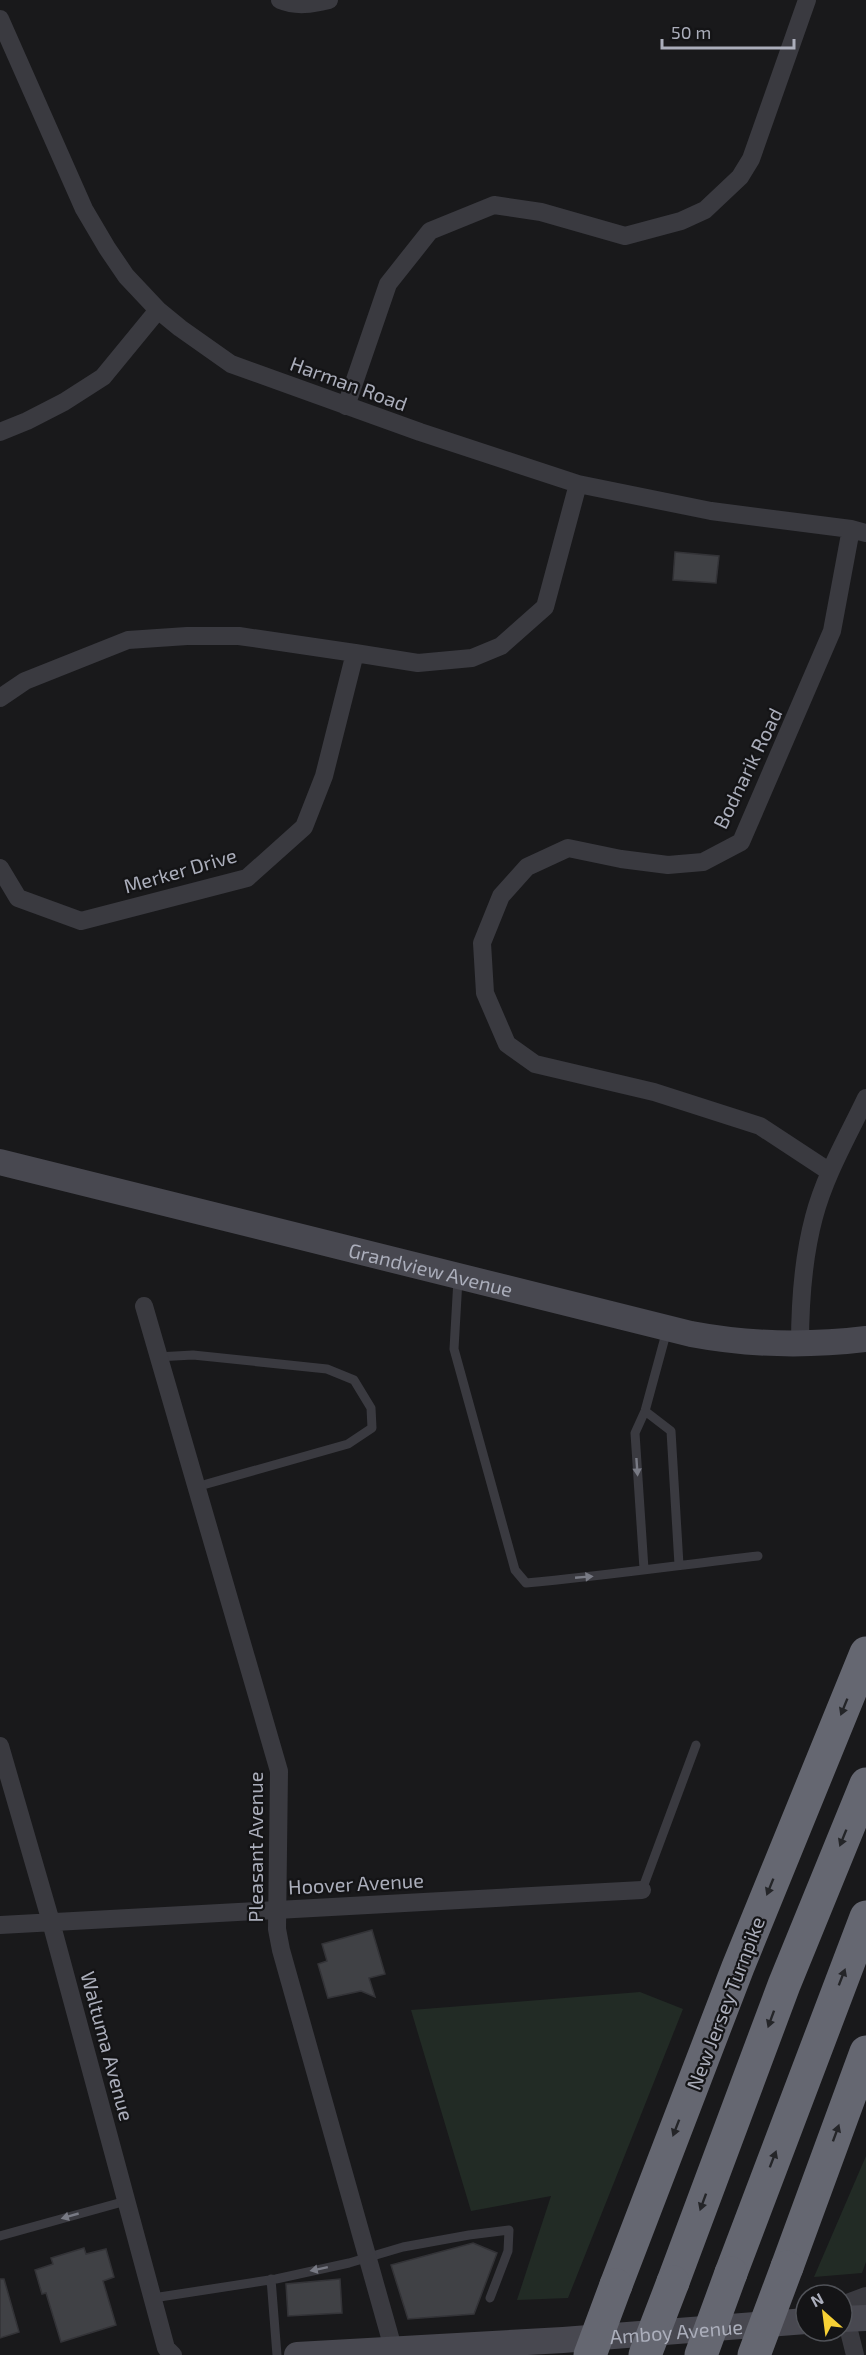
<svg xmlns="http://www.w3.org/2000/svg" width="866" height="2355" viewBox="0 0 866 2355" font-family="'Exo 2',sans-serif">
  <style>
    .green { fill: #222b25 }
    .building { fill: #404145; stroke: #333337; stroke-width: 1.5 }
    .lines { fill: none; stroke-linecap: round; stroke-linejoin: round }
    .lane { stroke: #3a3a40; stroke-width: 9 }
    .street { stroke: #3a3a40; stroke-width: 18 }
    .secondary { stroke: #484850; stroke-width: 26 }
    .highway { stroke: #656771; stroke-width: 33 }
    .highway-bridge { stroke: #656771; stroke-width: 33 }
    .oneway { fill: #787a84 }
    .oneway2 { fill: #242528 }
    .labels { text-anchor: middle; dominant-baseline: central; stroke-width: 4.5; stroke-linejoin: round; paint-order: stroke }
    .street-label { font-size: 20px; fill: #abaebb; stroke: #141416 }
  </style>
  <rect width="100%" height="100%" fill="#19191b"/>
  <path class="green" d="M640,1992l43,17 -115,289 -51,2 34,-104 -80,15 -60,-201z
    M866,2156v106l-4,11 -48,4z"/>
  <path class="building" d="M675,552l44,4 -3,27 -43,-3z
    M372,1930l13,44 -16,4 6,19 -14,-6 -33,7 -10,-34 9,-3 -5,-17z
    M473,2243l24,10 -23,61 -66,5 -17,-54z
    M84,2248l2,6 20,-5 8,28 -11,4 13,44 -55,17 -15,-49 -4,1 -7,-24 18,-6 -2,-6z
    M0,2279h4l15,53 -19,6z
    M340,2279l2,34 -54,3 -2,-32z"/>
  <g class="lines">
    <path class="lane" d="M458,1279l-4,70 61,221 11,13c78,-7 154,-18 232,-27
      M157,1357l36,-2 134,14 27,11 17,28 1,20 -24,16 -152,43
      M645,1411l26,20 8,134
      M644,1569l-9,-136 10,-22 22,-81
      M642,1890l54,-145
      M0,2236l126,-35
      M271,2279l6,76
      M153,2298l123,-19 73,-16 54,-16 66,-12 40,-5 -1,21 -18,47"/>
    <path class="street" d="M280,0c17,7 32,4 49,0
      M0,19l84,190 23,39 19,28 32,34 22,18 51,36 189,68 158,52 133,27 140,18 15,4
      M346,406l42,-122 42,-53 64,-26 47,7 84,24 56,-15 24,-11 35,-33 11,-18 56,-159
      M0,432l27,-11 37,-19 39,-25 55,-67
      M355,653l63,10 54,-5 29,-12 44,-39 33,-123
      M0,698l25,-17 103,-41 59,-4h52l116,17 -31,123 -20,51 -57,51 -166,43 -63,-23 -18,-30
      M830,1172l-70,-46 -106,-34 -119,-28 -28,-20 -22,-51 -3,-50 19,-47 26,-29 41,-19 53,11 47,6 35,-3 38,-20 91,-211 19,-102
      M144,1306l135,465 -2,158 4,21 114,405
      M800,1345c0,-43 3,-87 14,-128 11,-42 34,-81 52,-119
      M0,1746l51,176 115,426 7,7
      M0,1925l642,-35
      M842,2305l24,-9
      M846,2319l9,36"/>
    <g class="secondary">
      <path id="s1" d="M0,1162l691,172c58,11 116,12 175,5"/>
      <path d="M842,2319l24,-1"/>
      <path id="s2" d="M297,2355l266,-15 243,-19"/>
    </g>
    <path class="highway" d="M787,2267l79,-215
      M731,2273l135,-356
      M673,2282l111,-297 82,-201
      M616,2285l122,-318 128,-314"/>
    <path class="highway-bridge" d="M590,2355l26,-70
      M645,2355l28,-73
      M701,2355l30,-82
      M754,2355l33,-88"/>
  </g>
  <defs><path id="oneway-solid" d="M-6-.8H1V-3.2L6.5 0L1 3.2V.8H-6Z" transform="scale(1.5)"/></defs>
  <g class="oneway">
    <use href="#oneway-solid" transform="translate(637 1467) rotate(86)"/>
    <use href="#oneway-solid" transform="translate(584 1577) rotate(-5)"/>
    <use href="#oneway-solid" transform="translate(70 2216) rotate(164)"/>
    <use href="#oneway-solid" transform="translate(319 2269) rotate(168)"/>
  </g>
  <g class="oneway2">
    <use href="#oneway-solid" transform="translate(844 1707) rotate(112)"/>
    <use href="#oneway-solid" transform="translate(843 1838) rotate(112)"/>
    <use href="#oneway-solid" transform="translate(770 1887) rotate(112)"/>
    <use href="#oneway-solid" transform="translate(842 1977) rotate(-69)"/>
    <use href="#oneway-solid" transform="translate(771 2019) rotate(110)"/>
    <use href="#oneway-solid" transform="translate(676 2128) rotate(111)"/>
    <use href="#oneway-solid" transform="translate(836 2133) rotate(-70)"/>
    <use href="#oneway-solid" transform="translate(773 2159) rotate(-69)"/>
    <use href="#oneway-solid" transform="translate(703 2202) rotate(110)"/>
  </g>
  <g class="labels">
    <g class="street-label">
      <text transform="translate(349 383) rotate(20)">Harman Road</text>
      <text transform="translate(747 768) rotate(-64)">Bodnarik Road</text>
      <text transform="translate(180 870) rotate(-16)">Merker Drive</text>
      <text stroke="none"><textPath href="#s1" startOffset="444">Grandview Avenue</textPath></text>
      <text transform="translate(255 1847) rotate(-90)">Pleasant Avenue</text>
      <text transform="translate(356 1883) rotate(-3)">Hoover Avenue</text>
      <text transform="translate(725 2003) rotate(-69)">New Jersey Turnpike</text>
      <text transform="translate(108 2046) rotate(75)">Waltuma Avenue</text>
      <text stroke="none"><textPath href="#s2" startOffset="380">Amboy Avenue</textPath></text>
    </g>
  </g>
  <g transform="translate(824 2313) rotate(332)"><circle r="28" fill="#141416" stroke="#505258" stroke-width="1.5"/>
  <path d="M0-4.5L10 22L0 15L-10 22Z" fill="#f7d135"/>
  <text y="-9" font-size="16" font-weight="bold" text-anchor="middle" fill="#abaebb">N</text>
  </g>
  <path d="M662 39v9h132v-9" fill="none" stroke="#abaebb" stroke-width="3"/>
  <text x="671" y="39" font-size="18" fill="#abaebb" stroke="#141416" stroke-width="4.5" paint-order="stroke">50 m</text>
</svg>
